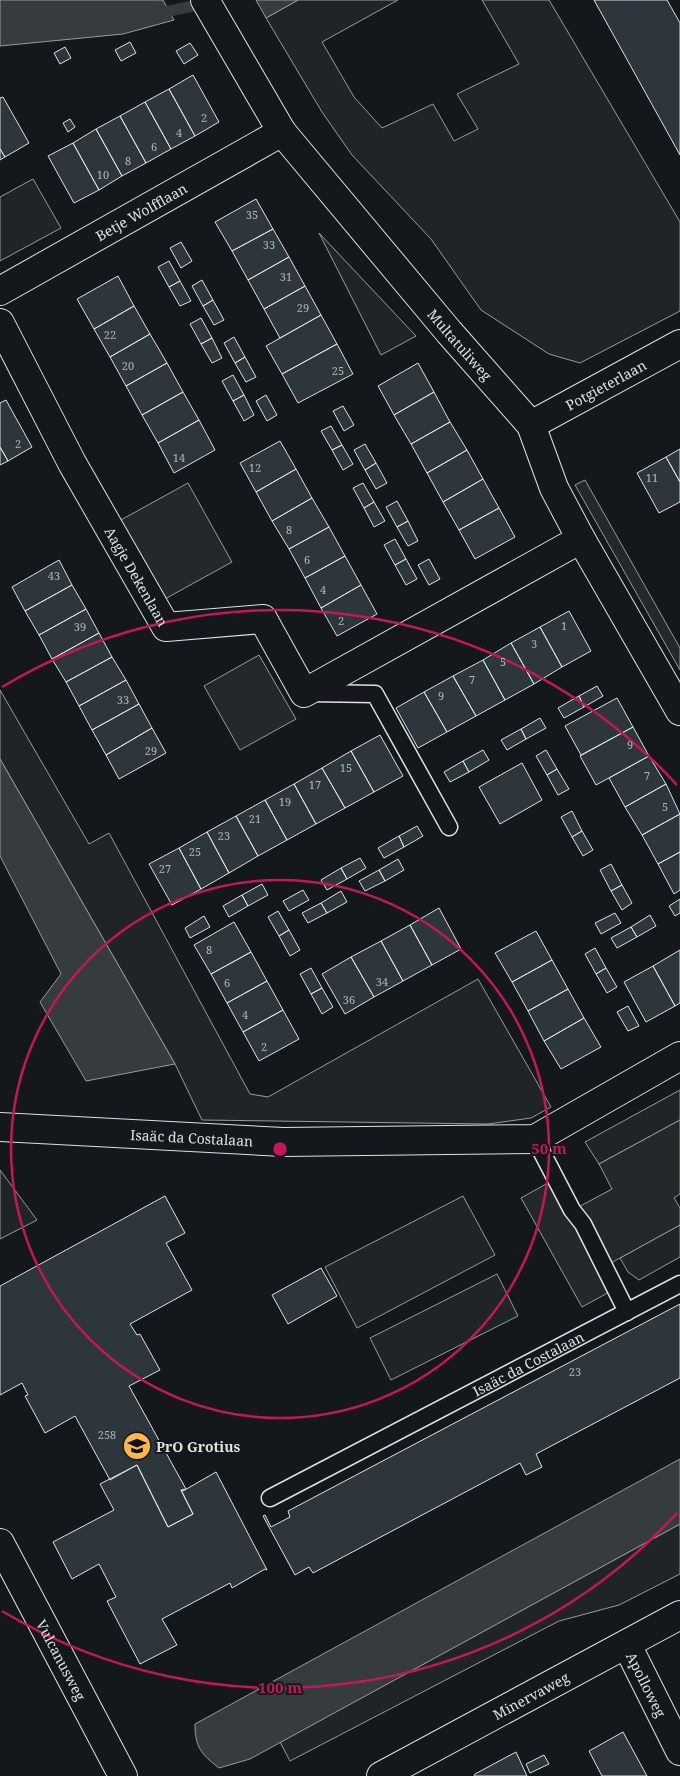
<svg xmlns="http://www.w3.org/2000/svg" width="680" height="1776" viewBox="0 0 680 1776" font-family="'Noto Serif',serif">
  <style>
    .green { fill: #202428; stroke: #939e99 }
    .parking { fill: #24282b; stroke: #939e99 }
    .water { fill: #363b3e; stroke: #939e99 }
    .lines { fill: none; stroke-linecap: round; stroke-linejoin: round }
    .stream { stroke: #363b3e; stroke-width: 11 }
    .building { fill: #2c363c; stroke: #d8e6dc }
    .service-casing { stroke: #d8e6dc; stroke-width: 19 }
    .minor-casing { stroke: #d8e6dc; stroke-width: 30 }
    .service { stroke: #14181c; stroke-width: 16 }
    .minor { stroke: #14181c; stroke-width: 28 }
    .ring { fill: none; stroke: #c2185b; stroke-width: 2.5 }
    .labels { text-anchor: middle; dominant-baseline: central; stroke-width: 4; stroke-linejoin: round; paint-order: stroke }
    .number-label { font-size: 11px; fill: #adbab4 }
    .street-label { font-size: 14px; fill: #d8e6dc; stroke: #14181c }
    .poi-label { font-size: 14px; font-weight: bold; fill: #d8e6dc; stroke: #14181c; text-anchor: start }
    .centre { fill: #c2185b; stroke: #14181c; stroke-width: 2.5 }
    .ring-label { font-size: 15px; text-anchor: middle; font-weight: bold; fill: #c2185b; stroke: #14181c; stroke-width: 4; stroke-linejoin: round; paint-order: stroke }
  </style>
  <rect width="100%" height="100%" fill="#14181c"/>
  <path class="green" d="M298,0h100l-76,42 32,55 28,31 51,-24 21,37 24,-12 -21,-35 62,-30 -37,-64h67l131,222v89l-100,52 -31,-9 -68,-44 -50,-71 -79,-84 -30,-43 -56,-94z
    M33,179l28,49 -61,33v-64z
    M319,233l97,103 -35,19z
    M0,690l89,154 20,-11 141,261 18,3 210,-118 73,128 -20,11 -43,6 -286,-4 -27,-56 -175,-305z
    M680,1090v30l-81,44 -14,-22z
    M0,1170l37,50 -37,19z
    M463,1196l32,59 -138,73 -32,-61z
    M680,1225v32l-41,23 -11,-8 -8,-14z
    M497,1274l21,42 -127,64 -21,-42z
    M680,1524v50l-61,31 -60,16 -269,140 -10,-19z"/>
  <path class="parking" d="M585,480l95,168v22l-105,-185z
    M188,483l44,79 -69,38 -44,-79z
    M259,655l37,64 -56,31 -36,-64z
    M680,1120v74l-6,4 6,10v17l-78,43 11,22 -31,17 -61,-109 34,-19 18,31 39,-21 -13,-25z"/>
  <path class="water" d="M0,0h163l11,20 -51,14 -123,12z
    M256,0h42l-32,18z
    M0,759l175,305 -89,17 -46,-79 21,-28 -61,-118z
    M680,1459v65l-430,235 -31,9c-18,-14 -24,-21 -24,-44z"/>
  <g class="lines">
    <path class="stream" d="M155,14l52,-11"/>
  </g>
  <path class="building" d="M594,0h73l13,23v132z
    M130,42l6,11 -15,8 -6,-11z
    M190,43l8,12 -14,9 -8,-13z
    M65,47l6,11 -11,6 -6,-11z
    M193,75l26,47 -24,14 -26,-47z
    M169,89l26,47 -24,13 -26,-47z
    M3,97l26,46 -24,14 -5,-8v-51z
    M145,102l26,47 -25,14 -26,-47z
    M120,116l26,47 -24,13 -26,-47z
    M70,119l5,8 -7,5 -5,-9z
    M96,129l26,47 -23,14 -26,-47z
    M73,143l26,47 -25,13 -26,-47z
    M0,149l5,8 -5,3z
    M256,199l17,30 -41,22 -17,-29z
    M273,229l16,28 -41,23 -16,-29z
    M181,242l11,19 -11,7 -11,-20z
    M289,257l16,29 -41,23 -16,-29z
    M169,261l11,20 -11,6 -11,-20z
    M118,276l16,30 -40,23 -17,-30z
    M202,280l11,20 -10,6 -11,-20z
    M180,281l11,20 -11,5 -11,-19z
    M305,286l16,29 -41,23 -16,-29z
    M213,300l11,20 -10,5 -11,-19z
    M134,306l16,28 -40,23 -16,-28z
    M321,315l16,29 -55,30 -16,-28z
    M201,318l11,20 -11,6 -11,-20z
    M150,334l17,29 -41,23 -16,-29z
    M234,337l11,20 -10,6 -11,-20z
    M212,338l10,20 -10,5 -11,-19z
    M337,344l16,30 -55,29 -16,-29z
    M245,357l11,20 -10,5 -11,-19z
    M167,363l16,29 -41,23 -16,-29z
    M418,363l16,29 -40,23 -16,-29z
    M233,375l11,20 -11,6 -11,-20z
    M183,392l16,28 -41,23 -16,-28z
    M434,392l16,30 -39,22 -17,-29z
    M244,395l10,20 -10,6 -11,-20z
    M266,395l11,20 -10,6 -11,-20z
    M6,400l26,47 -24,14 -8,-14v-44z
    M343,406l11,19 -10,6 -11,-20z
    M199,420l16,30 -41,23 -16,-30z
    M450,422l17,28 -40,23 -16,-29z
    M331,426l11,19 -10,5 -11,-19z
    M280,441l16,28 -40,23 -16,-29z
    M365,444l11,19 -11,7 -11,-20z
    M342,445l11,19 -10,6 -11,-20z
    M0,447l8,14 -8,4z
    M680,449v33l-14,-25z
    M467,450l16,29 -40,23 -16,-29z
    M666,457l14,25v20l-21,11 -22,-40z
    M376,463l11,20 -11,6 -11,-19z
    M296,469l16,29 -40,23 -16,-29z
    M483,479l16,29 -40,22 -16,-28z
    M363,483l11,19 -10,6 -11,-20z
    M312,498l17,29 -40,22 -17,-28z
    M397,501l11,20 -11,6 -11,-20z
    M374,502l11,19 -11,6 -10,-19z
    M499,508l16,29 -40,22 -16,-29z
    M408,521l10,20 -10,5 -11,-19z
    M329,527l16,29 -40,22 -16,-29z
    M395,539l11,20 -11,6 -11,-20z
    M345,556l16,29 -40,23 -16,-30z
    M406,559l11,20 -11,6 -11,-20z
    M429,559l11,20 -11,6 -11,-20z
    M59,560l13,25 -47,26 -13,-24z
    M72,585l14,24 -47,26 -14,-24z
    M361,585l16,29 -40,22 -16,-28z
    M86,609l13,24 -47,26 -13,-24z
    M569,611l22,40 -29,16 -22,-40z
    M540,627l22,40 -28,17 -23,-41z
    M99,633l13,24 -46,25 -14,-23z
    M511,643l23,41 -29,16 -22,-40z
    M112,657l14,23 -47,26 -13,-24z
    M483,660l22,40 -29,16 -23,-40z
    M453,676l23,40 -29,16 -23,-40z
    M126,680l13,24 -47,26 -13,-24z
    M597,686l6,10 -19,11 -5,-11z
    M424,692l23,40 -29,16 -22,-40z
    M579,696l5,11 -20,11 -6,-10z
    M617,698l16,29 -52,28 -16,-29z
    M139,704l13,24 -46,27 -14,-25z
    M540,718l6,10 -20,11 -5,-10z
    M633,727l16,29 -53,29 -16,-29z
    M152,728l14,25 -47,26 -13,-24z
    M521,729l5,10 -19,11 -6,-10z
    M380,735l23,41 -29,16 -23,-41z
    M483,750l6,10 -20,12 -6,-11z
    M546,750l11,19 -10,6 -11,-19z
    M351,751l23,41 -29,16 -23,-40z
    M649,756l17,28 -41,23 -16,-29z
    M463,761l6,11 -19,10 -6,-10z
    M522,763l20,37 -42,24 -21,-37z
    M322,768l23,40 -29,16 -22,-40z
    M557,769l12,20 -11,6 -11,-20z
    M294,784l22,40 -29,16 -22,-40z
    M666,784l14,30 -38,21 -17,-28z
    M265,800l22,40 -29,16 -22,-40z
    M572,811l10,20 -10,6 -11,-20z
    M680,814v38l-22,12 -16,-29z
    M236,816l22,40 -29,17 -22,-41z
    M417,826l6,10 -19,11 -5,-11z
    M582,831l11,19 -10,6 -11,-19z
    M207,832l22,41 -28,16 -22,-41z
    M399,836l5,11 -20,11 -6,-10z
    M179,848l22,41 -29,16 -23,-41z
    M680,852v38l-6,4 -16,-30z
    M360,858l6,10 -19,11 -6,-11z
    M398,859l6,11 -19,11 -6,-11z
    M611,864l11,21 -11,6 -11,-21z
    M341,868l6,11 -20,11 -6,-10z
    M379,870l6,11 -20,10 -6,-10z
    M262,884l6,11 -20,11 -6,-11z
    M622,885l10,18 -10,7 -11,-19z
    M303,890l6,10 -20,11 -6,-10z
    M341,891l6,11 -20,11 -6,-10z
    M242,895l6,11 -19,11 -6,-11z
    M680,899v14l-5,3 -6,-10z
    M321,903l6,10 -19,10 -6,-10z
    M439,908l22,41 -29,16 -22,-40z
    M278,911l11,19 -10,6 -11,-19z
    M615,913l6,10 -20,11 -6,-11z
    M650,915l6,11 -19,11 -6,-10z
    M204,916l6,11 -20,11 -5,-10z
    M234,922l17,30 -40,22 -17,-29z
    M410,925l22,40 -29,16 -22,-40z
    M631,927l6,10 -20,11 -6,-10z
    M289,930l11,20 -10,6 -11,-20z
    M536,931l16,29 -40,22 -17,-29z
    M381,941l22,40 -29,16 -23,-40z
    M595,948l11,20 -10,6 -11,-20z
    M680,950v53l-5,3 -22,-40z
    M251,952l16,29 -40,22 -16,-29z
    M351,957l23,40 -29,17 -23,-40z
    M552,960l16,29 -40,22 -16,-29z
    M653,966l22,40 -29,16 -22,-40z
    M311,968l11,20 -11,6 -11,-20z
    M606,968l11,19 -10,6 -11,-19z
    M267,981l16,29 -40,22 -16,-29z
    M322,988l11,19 -11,7 -11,-20z
    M568,989l16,29 -40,23 -16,-30z
    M628,1006l11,20 -11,5 -11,-19z
    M283,1010l16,29 -40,22 -16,-29z
    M584,1018l17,29 -40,22 -17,-28z
    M165,1196l20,37 -19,10 26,47 -62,34 7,11 3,-1 20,36 -31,16 57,103 -5,1 12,24 -25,13 -31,-62 -27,15 -35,-64 -30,17 -20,-37 3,-1 -6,-12 -22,12v-109z
    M321,1268l16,28 -49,28 -16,-29z
    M680,1304v74l-144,76 6,13 -16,8 -6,-12 -207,110 -4,-6 -14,8 -32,-59 2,-1 6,12 19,-10 -2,-6z
    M137,1465l31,62 25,-13 -12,-24 2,1 33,-19 51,98 -2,-1 -33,19 -2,-5 -68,36 15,26 -37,19 -33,-63 9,-4 -17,-33 -27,15 -19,-37 61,-32 -14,-26z
    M623,1732l24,44h-45l-13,-25z
    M516,1752l11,24h-53l1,-2z
    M544,1755l5,9 -19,9 -4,-9z"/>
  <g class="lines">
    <defs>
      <g id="service">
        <path d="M309,693l66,1 74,133"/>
        <path d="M535,1139l37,71 11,14 44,88"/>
        <path id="s1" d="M270,1498l410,-214"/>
      </g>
      <g id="minor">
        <path id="s2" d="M205,0l77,132 167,200 82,93 23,63 27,51 99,172"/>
        <path id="s3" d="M0,291l282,-159"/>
        <path id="s4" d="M0,323l72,140 94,164 97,-8 41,74 277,-154"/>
        <path id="s5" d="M531,425l149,-81"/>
        <path id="s6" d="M0,1127l283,15 252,-3 145,-83"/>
        <path id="s7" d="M0,1543l123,233"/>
        <path id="s8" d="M627,1645l53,106"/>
        <path id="s9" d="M381,1776l299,-161"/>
      </g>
    </defs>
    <use href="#service" class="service-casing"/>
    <use href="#minor" class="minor-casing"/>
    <use href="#service" class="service"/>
    <use href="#minor" class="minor"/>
  </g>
  <g class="ring">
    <circle cx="280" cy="1149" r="269"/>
    <path d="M677 1513A539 539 0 0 1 2 1611M2 687A539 539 0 0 1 677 785"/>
  </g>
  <defs>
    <symbol id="school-disc" viewBox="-11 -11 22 22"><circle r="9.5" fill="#ffb74d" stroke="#14181c"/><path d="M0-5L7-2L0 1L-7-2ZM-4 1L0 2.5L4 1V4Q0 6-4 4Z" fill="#111"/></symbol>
  </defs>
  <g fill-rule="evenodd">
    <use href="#school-disc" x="121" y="1430" width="32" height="32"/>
  </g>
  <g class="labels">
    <g class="number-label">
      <text x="204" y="117">2</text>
      <text x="179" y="132">4</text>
      <text x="154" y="146">6</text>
      <text x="128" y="160">8</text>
      <text x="103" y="174">10</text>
      <text x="252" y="214">35</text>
      <text x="269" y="244">33</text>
      <text x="286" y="276">31</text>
      <text x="303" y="307">29</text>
      <text x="110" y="334">22</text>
      <text x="128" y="365">20</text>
      <text x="338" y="370">25</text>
      <text x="18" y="443">2</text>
      <text x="179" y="457">14</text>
      <text x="255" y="467">12</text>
      <text x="652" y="477">11</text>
      <text x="289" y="529">8</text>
      <text x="307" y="559">6</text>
      <text x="54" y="575">43</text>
      <text x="323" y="589">4</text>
      <text x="341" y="620">2</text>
      <text x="564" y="625">1</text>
      <text x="80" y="626">39</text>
      <text x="534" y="643">3</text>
      <text x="503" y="661">5</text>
      <text x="472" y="679">7</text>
      <text x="441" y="695">9</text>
      <text x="123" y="699">33</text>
      <text x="630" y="744">9</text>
      <text x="151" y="750">29</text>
      <text x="346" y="767">15</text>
      <text x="647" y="775">7</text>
      <text x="315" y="784">17</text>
      <text x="285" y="801">19</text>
      <text x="665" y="806">5</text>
      <text x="255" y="818">21</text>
      <text x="224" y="835">23</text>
      <text x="195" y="851">25</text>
      <text x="165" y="868">27</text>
      <text x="209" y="949">8</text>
      <text x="382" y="981">34</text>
      <text x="227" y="982">6</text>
      <text x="349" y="999">36</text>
      <text x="245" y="1014">4</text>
      <text x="264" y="1046">2</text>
      <text x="575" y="1371">23</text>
      <text x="107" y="1434">258</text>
    </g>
    <g class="street-label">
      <text stroke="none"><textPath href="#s3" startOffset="162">Betje Wolfflaan</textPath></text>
      <text stroke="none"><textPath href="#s2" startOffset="430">Multatuliweg</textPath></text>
      <text stroke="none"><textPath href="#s5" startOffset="85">Potgieterlaan</textPath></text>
      <text stroke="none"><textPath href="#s4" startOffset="288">Aagje Dekenlaan</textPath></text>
      <text stroke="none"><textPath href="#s6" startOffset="192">Isaäc da Costalaan</textPath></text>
      <text stroke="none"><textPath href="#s1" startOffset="291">Isaäc da Costalaan</textPath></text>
      <text stroke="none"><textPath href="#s7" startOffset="132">Vulcanusweg</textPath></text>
      <text stroke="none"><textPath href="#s8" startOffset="44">Apolloweg</textPath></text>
      <text stroke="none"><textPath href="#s9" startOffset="170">Minervaweg</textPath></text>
    </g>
    <g class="poi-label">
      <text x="156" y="1446">PrO Grotius</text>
    </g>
  </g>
  <circle cx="280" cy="1149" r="8" class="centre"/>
  <g class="ring-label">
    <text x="549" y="1154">50 m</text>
    <text x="280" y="1693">100 m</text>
  </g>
</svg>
